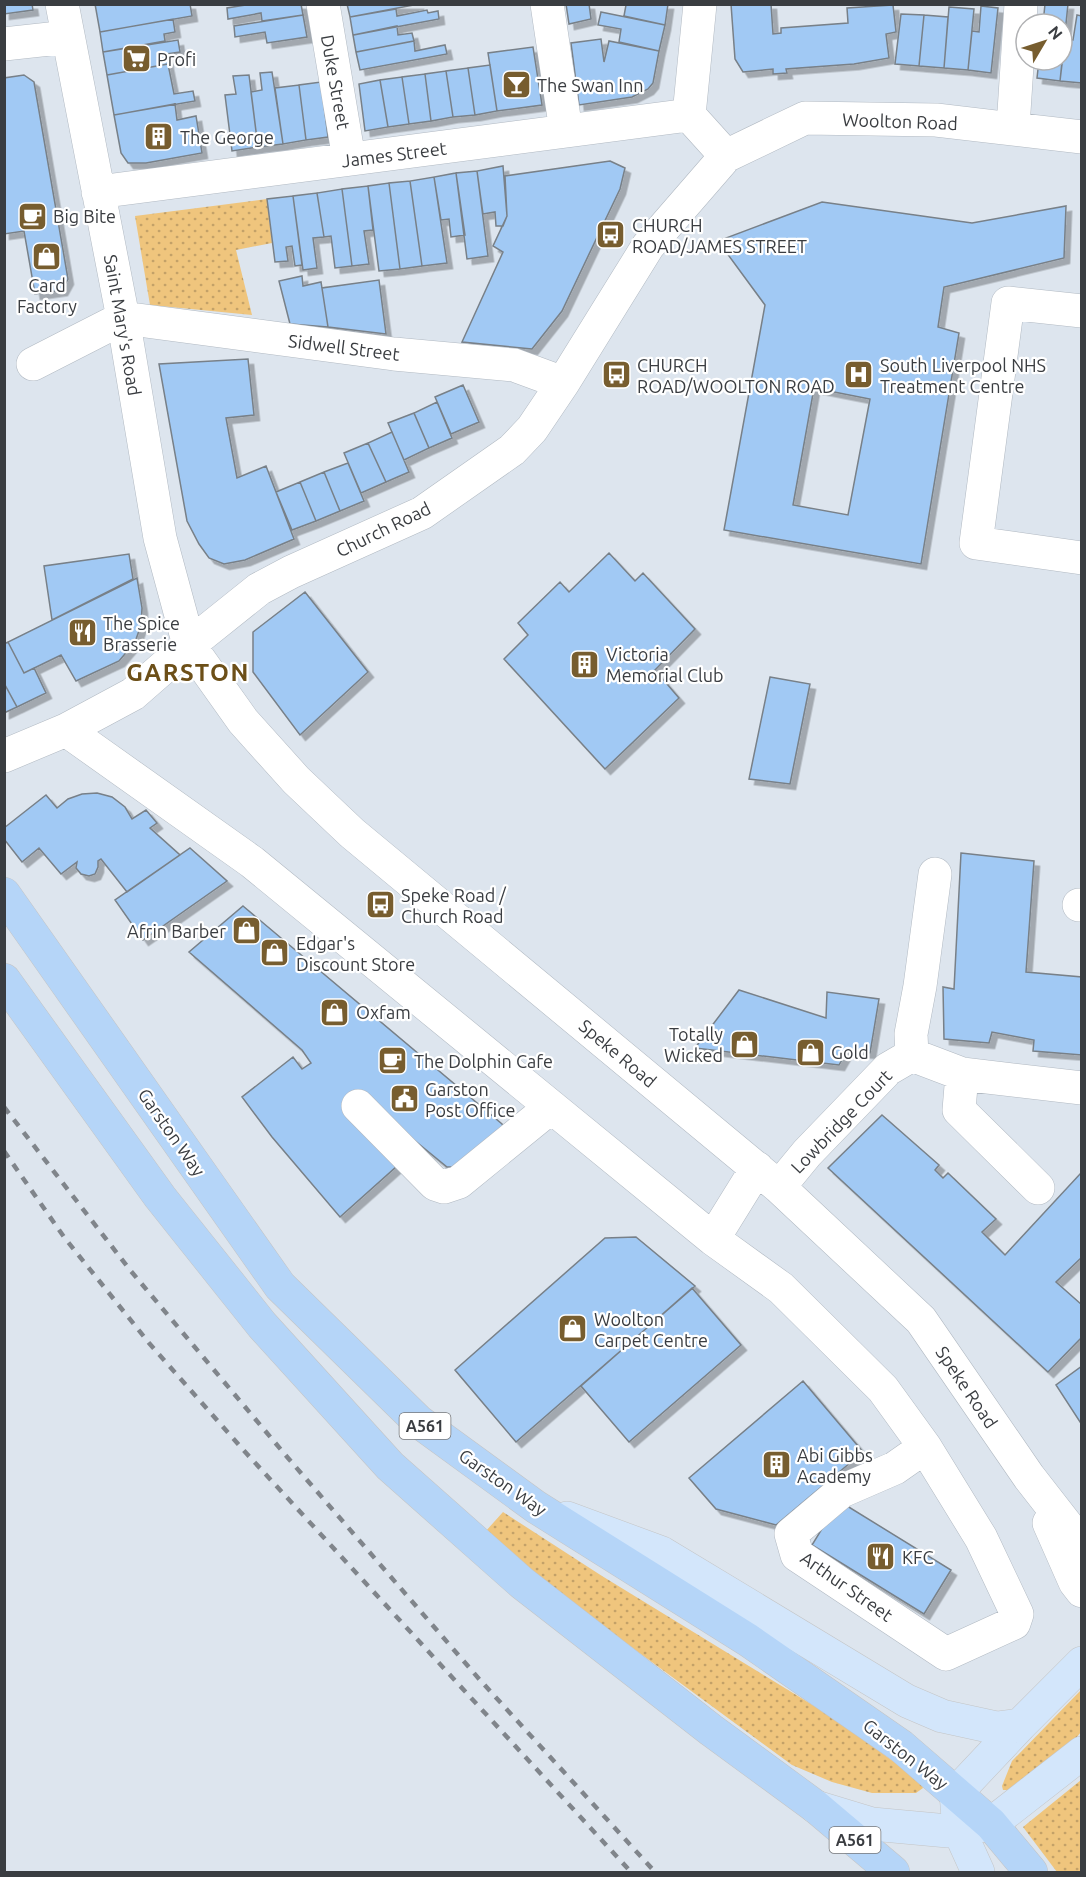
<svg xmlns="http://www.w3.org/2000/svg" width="1086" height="1877" viewBox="0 0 1086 1877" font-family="Ubuntu,sans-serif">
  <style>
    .grass { fill: url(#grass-dots) }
    .building { fill: #a1c9f4; stroke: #788088; stroke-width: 1.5; fill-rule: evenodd; filter: url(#shadow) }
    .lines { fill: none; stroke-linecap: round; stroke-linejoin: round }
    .minor-casing { stroke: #b1b9c2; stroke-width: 34 }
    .major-casing { stroke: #c4c5c6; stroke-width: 34 }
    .highway-casing { stroke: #c4c5c6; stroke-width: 34 }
    .minor { stroke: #fff; stroke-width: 33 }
    .major { stroke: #d3e6fb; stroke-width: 33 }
    .highway { stroke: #b5d5f8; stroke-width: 33 }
    .rail { stroke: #80858b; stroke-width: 4.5; stroke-dasharray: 8 8; stroke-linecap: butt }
    .labels { text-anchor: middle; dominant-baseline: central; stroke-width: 4.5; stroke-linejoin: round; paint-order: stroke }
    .shield { fill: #fff; stroke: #75777a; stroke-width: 1.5 }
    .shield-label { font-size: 16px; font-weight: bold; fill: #3a3d41 }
    .poi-label { font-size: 18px; fill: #3a3d41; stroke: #fff; text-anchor: start }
    .street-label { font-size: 18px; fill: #3a3d41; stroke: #fff }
    .district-label { font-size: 24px; font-weight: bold; letter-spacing: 1.5px; fill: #6c4f18; stroke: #fff }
  </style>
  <defs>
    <pattern id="grass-dots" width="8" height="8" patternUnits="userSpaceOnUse" patternTransform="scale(1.5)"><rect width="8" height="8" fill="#efc57d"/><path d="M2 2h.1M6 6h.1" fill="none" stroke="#c3a168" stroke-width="1.8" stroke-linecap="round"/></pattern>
    <filter id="shadow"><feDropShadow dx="5.5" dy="5.5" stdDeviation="0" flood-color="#0004"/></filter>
  </defs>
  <rect width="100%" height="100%" fill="#dde5ee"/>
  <path class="grass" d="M267,199l5,44 -36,7 16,65 -102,-10 -15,-89z
    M503,1512l99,64 235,144 83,61 3,7 -7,5h-44l-40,-11 -40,-17 -226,-166 -81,-67z
    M1081,1690v42l-10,12 -62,46h-6l-1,-4 10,-25z
    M1081,1780v92h-24l-34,-45z"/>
  <path class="building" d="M4,4h28l1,6 -29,4z
    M95,4h95l2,12 -92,16z
    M252,4h49l2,11 -41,6 -1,-8 -33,6 -1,-11z
    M347,4h72l-69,13z
    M566,4h23l2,15 -22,5z
    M623,4h45l-3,21 -41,-9 2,-11z
    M731,4h40l2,30 8,-1v-5l67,-5 -1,-15 46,-3 3,27 -10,2 3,24 -35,6 -68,5 1,4 -14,1v-5l-30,3 -8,-13z
    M1045,4h23l-8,77 -23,-3 2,-18h23v-36h-19z
    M981,6l17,2 -7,65 -23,-3 4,-39 7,1z
    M949,7l25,2 -6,61 -24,-2z
    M396,9l1,7 30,-6 1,3 10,-2 1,8 -86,16 -3,-18z
    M601,12l64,13 -6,26 -40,-9 2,-13 -23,-4z
    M901,14l23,1 -5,51 -24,-2z
    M303,15l4,22 -40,6 -2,-11 -30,5 -1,-11z
    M924,15l24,2 -4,51 -25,-2z
    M1077,15l5,1v67l-22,-2 5,-42 8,1z
    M173,19l2,13 -11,2 1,7 -62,11 -3,-20z
    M397,26l1,9 14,-2 2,8 -58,11 -3,-17z
    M601,39l3,23 5,-21 50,10 -6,32 -5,6 -16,8 -53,8 -8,-62z
    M178,40l2,12 -13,2 1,10 -61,11 -4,-23z
    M414,41l1,10 30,-6 2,9 -87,16 -4,-18z
    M533,47l9,58 -45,6 -9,-58z
    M168,64l6,30 19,-3 2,10 -81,14 -7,-40z
    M490,65l7,46 -22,4 -7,-47z
    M468,68l7,47 -22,2 -7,-46z
    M446,71l7,46 -22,4 -6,-47z
    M272,72l11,72 -25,3 -7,-55 11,-2 -2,-17z
    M425,74l6,47 -22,3 -7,-47z
    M24,75l10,7 34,197 -6,11 -27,4 -11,-63 -20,3v-156z
    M249,75l9,72 -26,4 -7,-56 11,-1 -3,-18z
    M402,77l7,47 -21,3 -8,-47z
    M380,80l8,47 -23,4 -6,-47z
    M321,82l7,55 -22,3 -7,-55z
    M299,85l7,55 -23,4 -8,-56z
    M175,104l2,16 19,-4 6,37 -56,10h-18l-7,-10 -7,-38z
    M610,161l15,7 -5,21 -58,122 -30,38 -70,-7 41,-90 -10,-6 14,-30 -2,-40z
    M503,166l4,50 -4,10h-7l-1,-14 -12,2 -6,-43z
    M477,171l11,85 -21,3 -11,-86z
    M456,173l9,62 -14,2 -2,-18 -8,1 -7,-43z
    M434,177l13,86 -25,3 -12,-85z
    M410,181l12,85 -22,3 -11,-86z
    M389,183l11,86 -21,2 -11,-85z
    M368,186l5,44 -9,1 5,33 -17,2 -10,-77z
    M342,189l10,77 -17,2 -4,-32 -7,1 -7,-44z
    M317,193l7,44 -11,1 4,30 -14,2 -10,-74z
    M293,196l9,69 -7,1 -3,-20 -6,1 2,14 -13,1 -8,-63z
    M822,202l150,21 94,-17 -2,52 -120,29 -6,40 21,6 -38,231 -197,-34 41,-225 -47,-64zM814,388l56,11 -22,116 -55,-10z
    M302,276l1,10 18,-4 7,45 -38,-3 -11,-43z
    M379,280l7,54 -58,-7 -6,-39z
    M248,359l6,56 -28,3 11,60 29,-12 28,73 -49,21 -21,4 -15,-6 -10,-14 -12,-23 -28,-157z
    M463,385l16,37 -28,12 -16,-37z
    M437,402l15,36 -23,10 -15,-35z
    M414,413l15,35 -25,12 -16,-37z
    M392,432l17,40 -23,10 -18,-39z
    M368,443l18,39 -25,11 -17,-40z
    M348,463l16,38 -24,10 -16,-39z
    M324,472l16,39 -24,10 -16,-39z
    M300,482l16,39 -24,9 -16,-38z
    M609,553l26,28 8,-8 52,56 -40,41 24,28 -74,71 -101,-110 24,-24 -10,-12 42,-41 9,10z
    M129,554l4,25 -81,41 -8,-54z
    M137,578l5,30 -1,17 -6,17 -16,19 -43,20 -15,-26 -37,18 -16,-31z
    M305,592l63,80 -68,63 -47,-63v-40z
    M8,642l16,31 10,-5 12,25 -29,14 -13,-24v-39z
    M770,677l40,7 -20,100 -41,-5z
    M4,683l13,24 -13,6z
    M97,793l15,4 13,10 7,12 14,-9 11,13 -7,5 30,27 -53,37 -26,-33 -3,2v6l-3,7 -6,2 -8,-2 -5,-6 1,-6 -16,12 -22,-26 -17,14 -18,-23v-11l42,-33 11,13 11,-9 14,-5z
    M190,848l37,33 -84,59 -28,-40z
    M961,853l73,8 -8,111 56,5v78l-49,-4 1,-11 -42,-8 -3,11 -45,-4 -1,-52 11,2z
    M243,906l259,218 6,9 -46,34h-15l-89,-73 39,72 -57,51 -68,-80 -30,-40 51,-40 9,12 9,-6 -9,-13 -113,-98z
    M739,990l87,28 1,-26 52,7 -9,54 -23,-2 -8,14 -144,-17z
    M882,1115l57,50 -4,5 8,8 5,-5 48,46 -14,13 23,23 75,-81 2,2v81l-26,25 26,23v32l-34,35 -220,-204z
    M636,1237l59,49 -179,156 -61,-72 150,-132z
    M692,1288l49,57 -112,97 -48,-56z
    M1082,1366v59l-26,-40z
    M803,1381l60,71 -87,73 -60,-16 -27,-31z
    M839,1501l112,69 -27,44 -112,-69z"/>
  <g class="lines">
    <defs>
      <path id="minor" d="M62,4l61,314 37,220 29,107 54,76 53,59 56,53 427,354 142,133 108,157 53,68
        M323,4l26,155
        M547,4l19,127
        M700,4l-11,111 37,41
        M4,44l64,-7
        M1013,127l8,-123
        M98,192l591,-77
        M1082,311l-74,-8 -32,240 106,15
        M33,364l90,-46 271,36 120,11 49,18
        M66,730l186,132 461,377
        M4,756l62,-26 67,-36 56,-49 70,-56 32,-17 131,-59 90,-63 20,-21 31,-46 85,-137 78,-90 79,-38 131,2 146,17
        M1079,905h3
        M912,1055l-1,-21 9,-48 15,-112
        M912,1055l50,19 120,14
        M962,1074l-3,36 79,78
        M358,1106l77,78 9,3 15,-5 92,-75
        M757,1168l-44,71 68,49 102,101 42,58 56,91 36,76 -3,9 -68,31 -149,-99 -6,-21 51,-43 53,-23 30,-21
        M779,1187l28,-34 81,-84 24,-14
        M1049,1523l26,59 7,9"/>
      <path id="major" d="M567,1518l95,35 245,148 35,15 55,12 23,-3
        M816,1807l56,17 76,7 43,-7 91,-71
        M978,1872l-19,-42 -3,-37 64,-68 62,-62"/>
      <path id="highway" d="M4,894l276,392 138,135 118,86 212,133 153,106 90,78 40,48
        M4,980l156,217 102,128 128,141 132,117 189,147 105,77 77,65"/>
    </defs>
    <use href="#minor" class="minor-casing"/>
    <use href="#major" class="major-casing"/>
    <use href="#highway" class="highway-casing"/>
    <use href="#minor" class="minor"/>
    <use href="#major" class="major"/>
    <use href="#highway" class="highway"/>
    <path class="rail" d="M4,1107l126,163 158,188 192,222 175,192
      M4,1151l60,86 85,106 98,111 384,418"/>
  </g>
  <defs>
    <symbol id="supermarket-square" viewBox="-11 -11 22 22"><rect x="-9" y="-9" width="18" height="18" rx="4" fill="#775d2f" stroke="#fff"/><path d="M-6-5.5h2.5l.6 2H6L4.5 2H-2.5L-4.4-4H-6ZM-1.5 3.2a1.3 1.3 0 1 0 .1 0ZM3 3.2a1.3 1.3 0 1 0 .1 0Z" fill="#fff"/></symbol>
    <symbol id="bar-square" viewBox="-11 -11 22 22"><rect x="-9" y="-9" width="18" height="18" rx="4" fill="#775d2f" stroke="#fff"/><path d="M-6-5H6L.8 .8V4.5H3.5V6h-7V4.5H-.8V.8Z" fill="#fff"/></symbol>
    <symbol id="building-square" viewBox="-11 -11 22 22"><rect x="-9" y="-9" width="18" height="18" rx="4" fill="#775d2f" stroke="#fff"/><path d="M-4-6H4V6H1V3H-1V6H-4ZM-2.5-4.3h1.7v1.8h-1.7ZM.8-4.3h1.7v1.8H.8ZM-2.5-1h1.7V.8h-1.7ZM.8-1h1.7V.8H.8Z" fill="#fff"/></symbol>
    <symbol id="cafe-square" viewBox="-11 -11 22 22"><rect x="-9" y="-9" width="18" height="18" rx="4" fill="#775d2f" stroke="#fff"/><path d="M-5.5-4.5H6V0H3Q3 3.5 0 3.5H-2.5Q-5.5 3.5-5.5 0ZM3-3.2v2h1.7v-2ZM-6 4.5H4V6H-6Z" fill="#fff"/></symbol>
    <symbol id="bus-square" viewBox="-11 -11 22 22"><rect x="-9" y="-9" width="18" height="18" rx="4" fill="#775d2f" stroke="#fff"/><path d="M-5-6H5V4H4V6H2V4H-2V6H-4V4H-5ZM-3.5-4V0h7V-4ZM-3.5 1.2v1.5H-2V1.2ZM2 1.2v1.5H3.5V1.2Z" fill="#fff"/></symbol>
    <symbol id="shop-square" viewBox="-11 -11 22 22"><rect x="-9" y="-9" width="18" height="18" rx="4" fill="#775d2f" stroke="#fff"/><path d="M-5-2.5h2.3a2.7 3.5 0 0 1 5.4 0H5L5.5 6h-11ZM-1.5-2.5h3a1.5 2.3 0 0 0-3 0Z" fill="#fff"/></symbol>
    <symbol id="hospital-square" viewBox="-11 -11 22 22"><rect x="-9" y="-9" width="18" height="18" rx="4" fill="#775d2f" stroke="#fff"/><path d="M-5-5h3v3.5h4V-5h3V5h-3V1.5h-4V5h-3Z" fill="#fff"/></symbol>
    <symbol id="restaurant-square" viewBox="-11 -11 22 22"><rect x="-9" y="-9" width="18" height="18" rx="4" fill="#775d2f" stroke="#fff"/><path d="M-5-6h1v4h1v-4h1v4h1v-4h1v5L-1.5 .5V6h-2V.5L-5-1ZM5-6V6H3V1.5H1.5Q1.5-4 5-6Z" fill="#fff"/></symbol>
    <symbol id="civic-square" viewBox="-11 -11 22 22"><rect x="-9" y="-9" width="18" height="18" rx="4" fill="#775d2f" stroke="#fff"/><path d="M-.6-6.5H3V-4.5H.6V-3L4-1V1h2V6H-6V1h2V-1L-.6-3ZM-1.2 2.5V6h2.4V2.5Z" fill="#fff"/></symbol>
  </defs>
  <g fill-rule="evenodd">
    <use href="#supermarket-square" x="120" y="42" width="33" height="33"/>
    <use href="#bar-square" x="500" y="68" width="33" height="33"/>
    <use href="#building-square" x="142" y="120" width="33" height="33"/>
    <use href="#cafe-square" x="16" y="200" width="33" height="33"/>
    <use href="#bus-square" x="594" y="218" width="33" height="33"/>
    <use href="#shop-square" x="30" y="240" width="33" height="33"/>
    <use href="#bus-square" x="600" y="358" width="33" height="33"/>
    <use href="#hospital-square" x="842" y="358" width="33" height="33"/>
    <use href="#restaurant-square" x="66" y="616" width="33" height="33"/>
    <use href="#building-square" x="568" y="648" width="33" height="33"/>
    <use href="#bus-square" x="364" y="888" width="33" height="33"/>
    <use href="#shop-square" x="230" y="914" width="33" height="33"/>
    <use href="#shop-square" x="258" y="936" width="33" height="33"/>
    <use href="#shop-square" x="318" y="996" width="33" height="33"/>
    <use href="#shop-square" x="728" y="1028" width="33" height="33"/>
    <use href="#shop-square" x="794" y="1036" width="33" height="33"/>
    <use href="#cafe-square" x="376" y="1044" width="33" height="33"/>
    <use href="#civic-square" x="388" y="1082" width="33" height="33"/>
    <use href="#shop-square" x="556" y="1312" width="33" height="33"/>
    <use href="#building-square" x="760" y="1448" width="33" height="33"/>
    <use href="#restaurant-square" x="864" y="1540" width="33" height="33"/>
  </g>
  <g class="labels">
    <g class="shield">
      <rect x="399.5" y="1413" width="51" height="26" rx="4.5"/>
      <rect x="829.5" y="1827" width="51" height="26" rx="4.5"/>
    </g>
    <g class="shield-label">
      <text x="425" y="1426">A561</text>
      <text x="855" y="1840">A561</text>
    </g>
    <g class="poi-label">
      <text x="157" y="59">Profi</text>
      <text x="537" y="85">The Swan Inn</text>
      <text x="180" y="137">The George</text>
      <text x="53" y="216">Big Bite</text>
      <text x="632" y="225">CHURCH<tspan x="632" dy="21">ROAD/JAMES STREET</tspan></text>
      <text x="47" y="285" text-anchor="middle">Card<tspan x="47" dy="21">Factory</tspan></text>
      <text x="637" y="365">CHURCH<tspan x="637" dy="21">ROAD/WOOLTON ROAD</tspan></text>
      <text x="880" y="365">South Liverpool NHS<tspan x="880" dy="21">Treatment Centre</tspan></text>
      <text x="103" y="623">The Spice<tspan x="103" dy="21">Brasserie</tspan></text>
      <text x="606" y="654">Victoria<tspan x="606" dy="21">Memorial Club</tspan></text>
      <text x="401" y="895">Speke Road /<tspan x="401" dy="21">Church Road</tspan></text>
      <text x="226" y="931" text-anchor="end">Afrin Barber</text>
      <text x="296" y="943">Edgar's<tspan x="296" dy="21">Discount Store</tspan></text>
      <text x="356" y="1012">Oxfam</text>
      <text x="723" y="1034" text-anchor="end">Totally<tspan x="723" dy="21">Wicked</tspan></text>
      <text x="831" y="1052">Gold</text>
      <text x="414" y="1061">The Dolphin Cafe</text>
      <text x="425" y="1089">Garston<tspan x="425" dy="21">Post Office</tspan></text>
      <text x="594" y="1319">Woolton<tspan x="594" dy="21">Carpet Centre</tspan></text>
      <text x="797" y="1455">Abi Gibbs<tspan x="797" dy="21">Academy</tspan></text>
      <text x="902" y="1557">KFC</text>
    </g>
    <g class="street-label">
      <text transform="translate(336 82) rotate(80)">Duke Street</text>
      <text transform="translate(900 121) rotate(2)">Woolton Road</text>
      <text transform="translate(394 154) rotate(-7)">James Street</text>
      <text transform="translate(123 325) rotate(80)">Saint Mary's Road</text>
      <text transform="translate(344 347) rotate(7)">Sidwell Street</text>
      <text transform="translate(383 529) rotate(-26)">Church Road</text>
      <text transform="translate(618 1053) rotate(40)">Speke Road</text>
      <text transform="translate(841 1121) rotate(-46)">Lowbridge Court</text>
      <text transform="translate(172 1132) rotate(55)">Garston Way</text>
      <text transform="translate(967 1387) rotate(56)">Speke Road</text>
      <text transform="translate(503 1482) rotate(35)">Garston Way</text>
      <text transform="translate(847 1586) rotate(35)">Arthur Street</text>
      <text transform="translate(906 1754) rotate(38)">Garston Way</text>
    </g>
    <g class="district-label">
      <text x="188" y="672">GARSTON</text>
    </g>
  </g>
  <rect width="1086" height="1877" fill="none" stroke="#3a3d41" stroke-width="12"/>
  <g transform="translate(1044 42) rotate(51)"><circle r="28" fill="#ffffff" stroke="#b0b1b3" stroke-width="1.5"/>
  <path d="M0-4.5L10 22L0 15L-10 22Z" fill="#775d2f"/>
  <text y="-9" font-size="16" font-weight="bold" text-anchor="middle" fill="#3a3d41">N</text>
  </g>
</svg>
